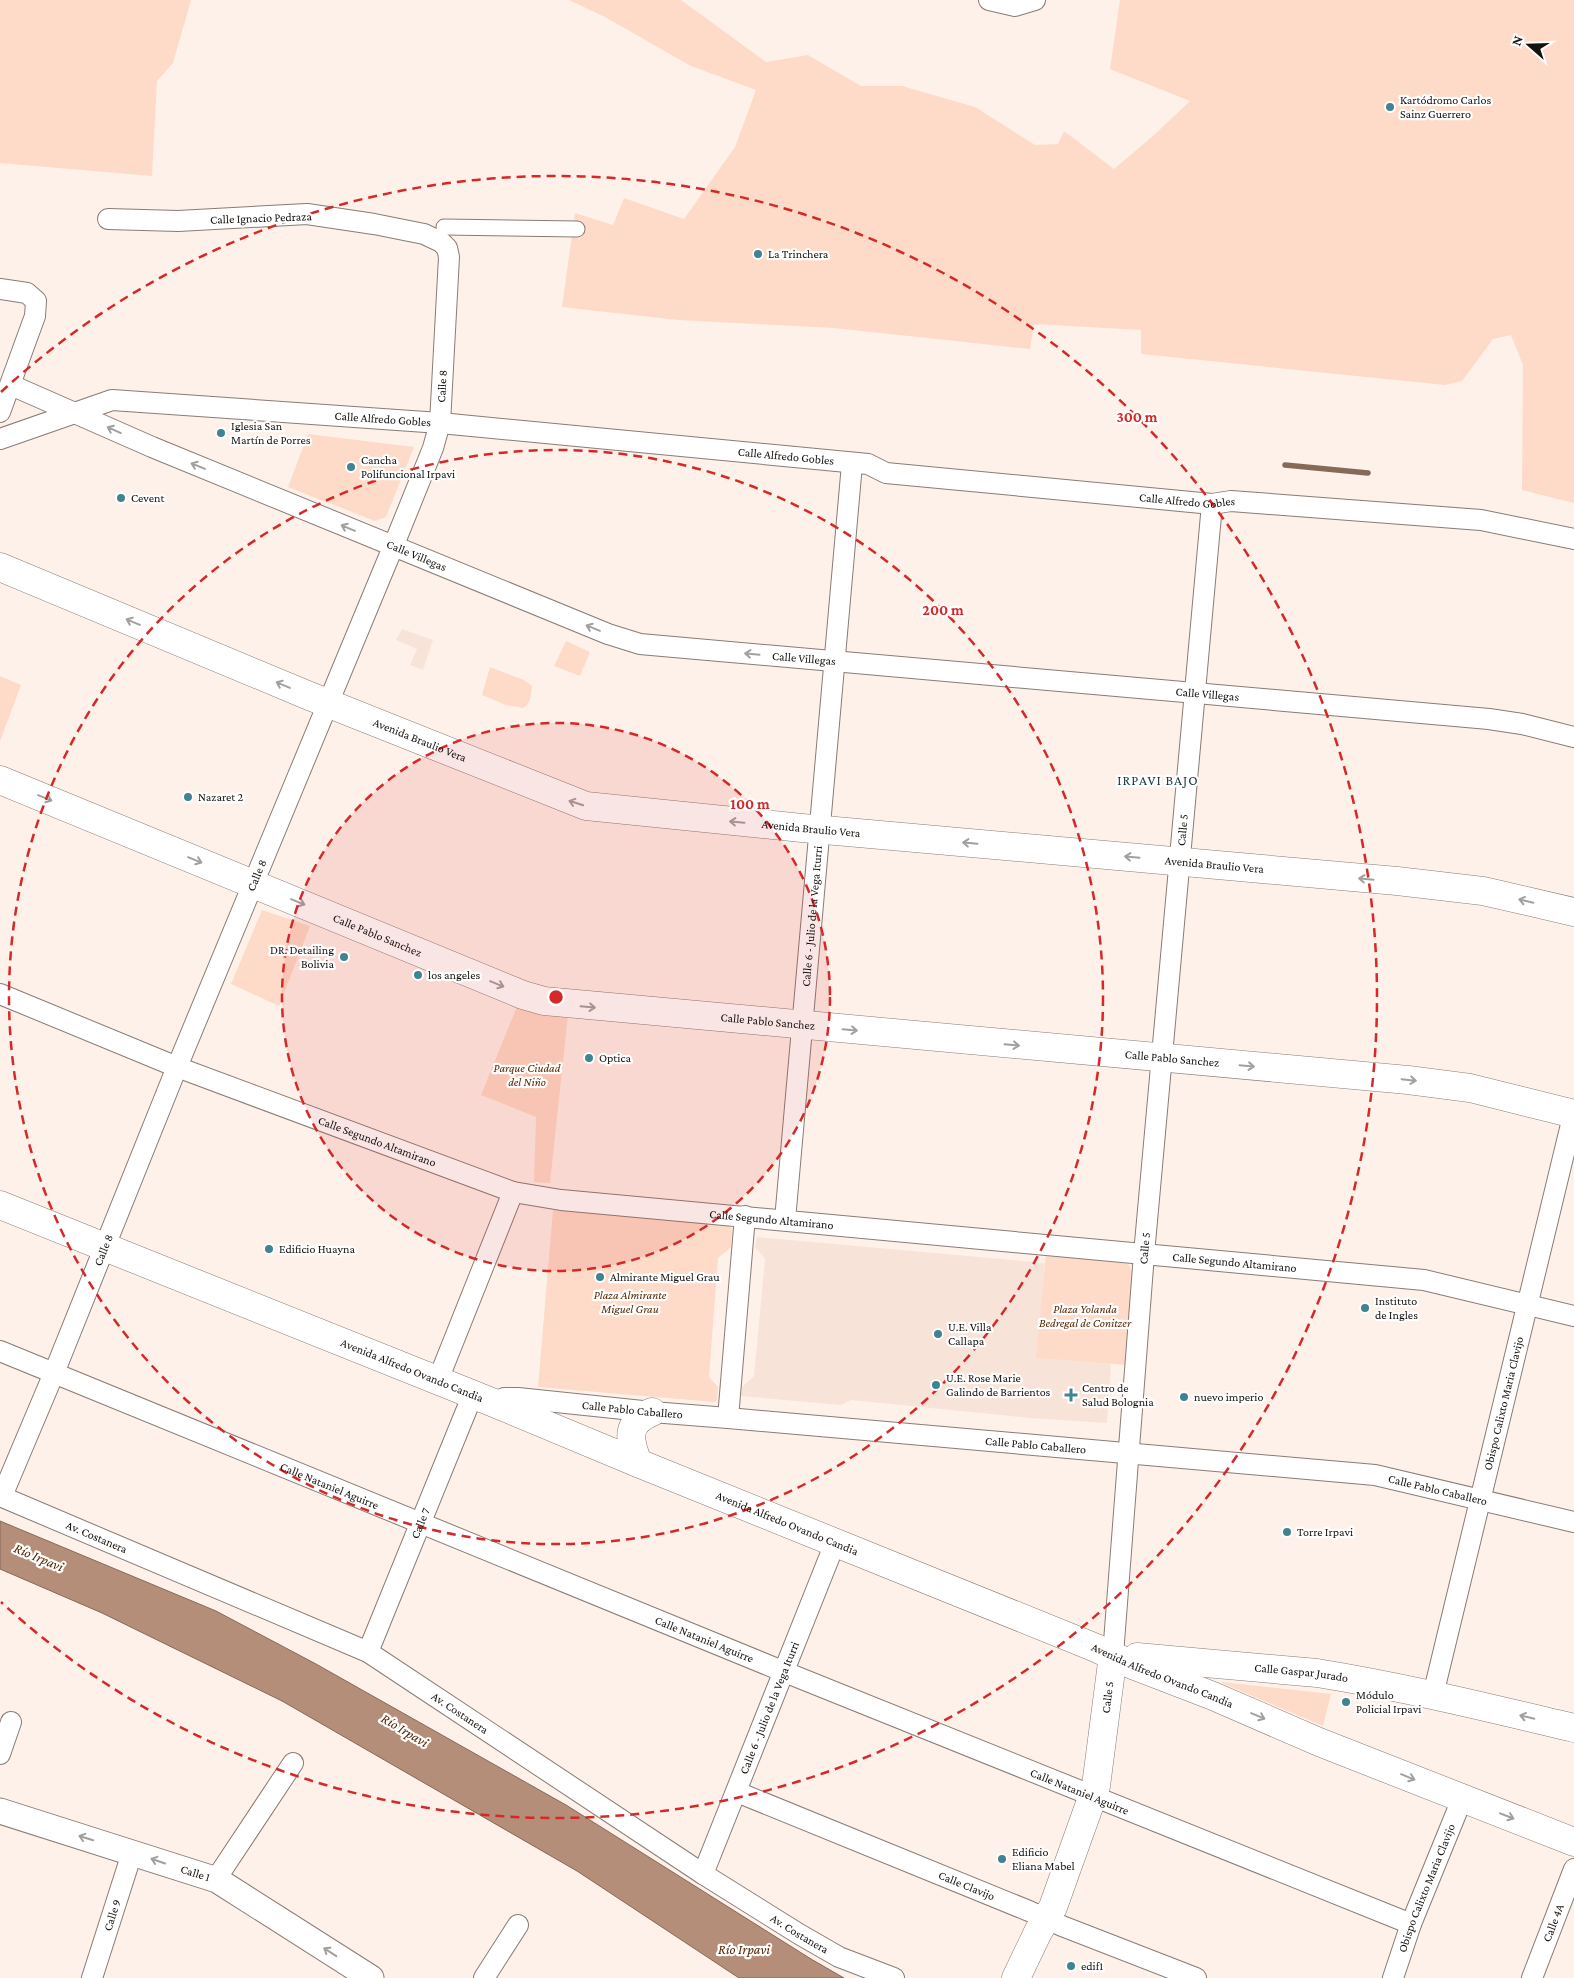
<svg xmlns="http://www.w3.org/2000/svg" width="1574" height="1978" viewBox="0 0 1574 1978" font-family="'Crimson Pro',serif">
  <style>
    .built { fill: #f8e3d8 }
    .green { fill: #fddbc8 }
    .water { fill: #b48e79; stroke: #856959 }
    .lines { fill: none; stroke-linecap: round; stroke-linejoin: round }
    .stream { stroke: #856959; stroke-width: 5.5 }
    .pedestrian-casing { stroke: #887c75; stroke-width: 17 }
    .minor-casing { stroke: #887c75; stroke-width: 22 }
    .tertiary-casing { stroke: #887c75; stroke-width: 27 }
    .secondary-casing { stroke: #887c75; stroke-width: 29 }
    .pedestrian { stroke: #fff; stroke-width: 15 }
    .minor { stroke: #fff; stroke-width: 20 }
    .tertiary { stroke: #fff; stroke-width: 25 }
    .secondary { stroke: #fff; stroke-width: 28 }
    .oneway { stroke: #a2a09f }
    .ring { fill: none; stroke: #d62828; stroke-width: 2.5; stroke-dasharray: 9 6 }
    .poi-dot { fill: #408492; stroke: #fff; stroke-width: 2 }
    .labels { text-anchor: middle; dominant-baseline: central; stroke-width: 4.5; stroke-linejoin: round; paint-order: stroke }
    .poi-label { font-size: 12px; fill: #16120f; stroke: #fff; text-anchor: start }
    .street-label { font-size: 12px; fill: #16120f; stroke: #fff }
    .park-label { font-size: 12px; font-style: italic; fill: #582703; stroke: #fff }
    .neighbourhood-label { font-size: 14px; letter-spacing: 1px; fill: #1a3a41; stroke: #fff }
    .water-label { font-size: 14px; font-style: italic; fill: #542300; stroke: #fff }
    .centre { fill: #d62828; stroke: #fff; stroke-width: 2.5 }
    .ring-label { font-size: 15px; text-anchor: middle; font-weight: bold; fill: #d62828; stroke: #fff; stroke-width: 4.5; stroke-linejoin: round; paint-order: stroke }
  </style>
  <rect width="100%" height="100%" fill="#fef1e9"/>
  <path class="built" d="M402,629l31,11 -10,30 -13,-5 7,-16 -21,-9z
    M757,1237l288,26 -8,95 74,6 -4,59 -77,-5 -179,-18 -10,5 -100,-9 1,-9 12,-11 11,-117 -10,-12z"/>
  <path class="green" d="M0,0h191l-18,63 -16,18 -5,95 -152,-13z
    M569,0h112l85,62 42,-7 53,31h41l73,21 60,38 23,-1 6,-13 50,38 39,-33 37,-35 -80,-32 10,-69h454v503l-52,-13 1,-125 -12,-30 -18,4 -31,42 -17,4 -304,-31v-24l-107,-6 -4,25 -196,-21 -156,-8 -116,-13 13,-94 38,12 11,-27 60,21 51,-72 21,-57 -65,-24 -86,-49z
    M308,434l106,13 -28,70 -11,4 -87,-34z
    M566,641l24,11 -10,24 -26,-10z
    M490,667l34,13 8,6c-1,9 -1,17 -9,22l-17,-3 -24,-10z
    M0,676l21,9 -21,56z
    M262,910l48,16 -31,80 -48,-22z
    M518,1004l50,11 -18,168 -16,-1 2,-65 -55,-22z
    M553,1210l175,14 4,5 -1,18 -13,11 -9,119 9,10 -1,13 -2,2 -177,-15z
    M1046,1254l74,7 9,4 4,9 -7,91 -90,-7z
    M1222,1682l109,12 -8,32 -101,-43z"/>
  <path class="water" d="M0,1521l216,90 100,53 250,141 245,154 33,19h-105l-162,-107 -295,-170 -180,-88 -102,-44z"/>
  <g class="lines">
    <path class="stream" d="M1285,465l83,8"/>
    <defs>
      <path id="pedestrian" d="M444,227l133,2"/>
      <g id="minor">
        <path d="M989,0l26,6 20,-6"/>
        <path d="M0,289l27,4 9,8 -1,15 -35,96"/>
        <path id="s1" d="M11,385l141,62 456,187 32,10 849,75 33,5 52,13"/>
        <path id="s2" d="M0,439l112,-39 328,23 428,41 18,9 326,31 19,-3 250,19 93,19"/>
        <path id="s3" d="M0,994l177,73 336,125 48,8 863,80 150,36"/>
        <path id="s4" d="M785,1220l67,-756"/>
        <path id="s5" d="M0,1351c470,192 939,386 1411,573"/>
        <path d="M438,1380l75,-188"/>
        <path id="s6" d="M494,1403l10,-5h14l134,14 76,6 647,57 199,47"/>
        <path d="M728,1418l17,-202"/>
        <path id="s7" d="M0,1496l368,156 335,222 96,60 40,23 55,21"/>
        <path id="s8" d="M2,1496l52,-123 123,-306 216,-520 40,-99 7,-25 9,-166 -2,-9 -6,-6 -17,-8 -50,-10 -67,-10 -129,7 -70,-2"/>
        <path id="s9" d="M368,1652l105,-258"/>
        <path id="s10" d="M1113,1655l31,-401 68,-750"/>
        <path id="s11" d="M1433,1695l141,-583"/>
        <path d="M0,1754l11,-32"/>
        <path id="s12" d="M737,1792l292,119 33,15 134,52"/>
        <path id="s13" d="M703,1874l132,-331"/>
        <path d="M217,1880l3,-7 73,-110"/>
        <path id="s14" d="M92,1978l40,-125"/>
        <path d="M484,1978l34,-53"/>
        <path id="s15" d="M1393,1978l18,-54 51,-125"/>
        <path id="s16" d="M1532,1978l42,-109"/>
      </g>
      <g id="tertiary">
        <path id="s17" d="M0,1811l217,69 154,98"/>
      </g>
      <g id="secondary">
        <path id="s18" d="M0,567l307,128 279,111 216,22 595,53 86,10 91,21"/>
        <path id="s19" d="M0,780l523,215 21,6 864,79 62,8 104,26"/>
        <path id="s20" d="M0,1205l494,198 144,60 458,185 39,18 78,30 106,46 255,100"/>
        <path d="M638,1463c-9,-23 -13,-40 14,-51"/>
        <path id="s21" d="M1137,1657l180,16c87,14 172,35 257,55"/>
        <path id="s22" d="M1016,1978l22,-46 15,-25 39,-109 4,-12 17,-131"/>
      </g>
    </defs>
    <use href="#pedestrian" class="pedestrian-casing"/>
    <use href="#minor" class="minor-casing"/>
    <use href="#tertiary" class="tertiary-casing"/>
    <use href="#secondary" class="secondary-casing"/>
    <use href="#pedestrian" class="pedestrian"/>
    <use href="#minor" class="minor"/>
    <use href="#tertiary" class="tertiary"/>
    <use href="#secondary" class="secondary"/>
  </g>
  <defs><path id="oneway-shaft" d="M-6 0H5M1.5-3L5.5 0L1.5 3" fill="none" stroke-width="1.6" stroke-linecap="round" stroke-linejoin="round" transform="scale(1.25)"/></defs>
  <g class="oneway">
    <use href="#oneway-shaft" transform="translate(114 430) rotate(-156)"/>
    <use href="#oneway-shaft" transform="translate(198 466) rotate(-158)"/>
    <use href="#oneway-shaft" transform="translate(348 528) rotate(-157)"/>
    <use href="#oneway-shaft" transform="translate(133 622) rotate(-157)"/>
    <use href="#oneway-shaft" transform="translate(593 628) rotate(-158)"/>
    <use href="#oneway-shaft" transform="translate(752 654) rotate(-175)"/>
    <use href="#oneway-shaft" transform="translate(283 685) rotate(-157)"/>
    <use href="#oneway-shaft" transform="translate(45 798) rotate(22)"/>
    <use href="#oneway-shaft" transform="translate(576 803) rotate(-162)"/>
    <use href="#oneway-shaft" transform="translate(737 822) rotate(-175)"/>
    <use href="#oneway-shaft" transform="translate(970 843) rotate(-175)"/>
    <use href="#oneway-shaft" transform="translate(1132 857) rotate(-175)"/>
    <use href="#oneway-shaft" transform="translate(195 860) rotate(22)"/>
    <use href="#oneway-shaft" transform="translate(1366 879) rotate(-175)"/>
    <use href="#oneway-shaft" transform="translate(1526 901) rotate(-167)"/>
    <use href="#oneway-shaft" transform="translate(298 902) rotate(22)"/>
    <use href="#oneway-shaft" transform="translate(497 984) rotate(22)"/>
    <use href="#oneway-shaft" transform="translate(588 1007) rotate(5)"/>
    <use href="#oneway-shaft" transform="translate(850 1030) rotate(5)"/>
    <use href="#oneway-shaft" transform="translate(1012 1045) rotate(5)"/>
    <use href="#oneway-shaft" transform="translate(1247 1066) rotate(5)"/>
    <use href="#oneway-shaft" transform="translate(1409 1080) rotate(6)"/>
    <use href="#oneway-shaft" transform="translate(1258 1716) rotate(23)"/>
    <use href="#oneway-shaft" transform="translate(1527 1717) rotate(-167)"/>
    <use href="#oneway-shaft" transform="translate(1408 1777) rotate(22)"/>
    <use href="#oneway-shaft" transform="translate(1507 1816) rotate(21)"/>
    <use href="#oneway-shaft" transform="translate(86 1838) rotate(-163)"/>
    <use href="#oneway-shaft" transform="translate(158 1861) rotate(-161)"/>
    <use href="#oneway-shaft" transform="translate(330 1952) rotate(-147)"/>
  </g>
  <circle cx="556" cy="997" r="274" fill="#d62828" fill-opacity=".12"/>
  <g class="ring">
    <circle cx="556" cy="997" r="274"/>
    <circle cx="556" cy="997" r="547"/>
    <path d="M1 392A821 821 0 1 1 1 1602"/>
  </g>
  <g class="poi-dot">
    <circle cx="1390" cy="107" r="5"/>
    <circle cx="758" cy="254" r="5"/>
    <circle cx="221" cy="433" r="5"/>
    <circle cx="351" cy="467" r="5"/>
    <circle cx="121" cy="498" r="5"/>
    <circle cx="188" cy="797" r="5"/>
    <circle cx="344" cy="957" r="5"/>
    <circle cx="418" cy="975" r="5"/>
    <circle cx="589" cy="1058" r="5"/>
    <circle cx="269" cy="1249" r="5"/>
    <circle cx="600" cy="1277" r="5"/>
    <circle cx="1365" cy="1308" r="5"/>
    <circle cx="938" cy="1334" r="5"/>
    <circle cx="936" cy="1385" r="5"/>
    <path d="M1068.5 1387.5h5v5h5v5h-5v5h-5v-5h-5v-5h5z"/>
    <circle cx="1184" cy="1397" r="5"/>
    <circle cx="1287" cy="1532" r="5"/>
    <circle cx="1346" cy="1702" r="5"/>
    <circle cx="1002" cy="1859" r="5"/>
    <circle cx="1071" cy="1966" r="5"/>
  </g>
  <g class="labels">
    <g class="poi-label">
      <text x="1400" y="100">Kartódromo Carlos<tspan x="1400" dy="14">Sainz Guerrero</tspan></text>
      <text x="768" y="254">La Trinchera</text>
      <text x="231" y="426">Iglesia San<tspan x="231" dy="14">Martín de Porres</tspan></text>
      <text x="361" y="460">Cancha<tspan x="361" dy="14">Polifuncional Irpavi</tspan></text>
      <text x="131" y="498">Cevent</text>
      <text x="198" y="797">Nazaret 2</text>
      <text x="334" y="950" text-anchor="end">DR. Detailing<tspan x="334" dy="14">Bolivia</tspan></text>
      <text x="428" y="975">los angeles</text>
      <text x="599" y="1058">Optica</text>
      <text x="279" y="1249">Edificio Huayna</text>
      <text x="610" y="1277">Almirante Miguel Grau</text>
      <text x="1375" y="1301">Instituto<tspan x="1375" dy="14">de Ingles</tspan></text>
      <text x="948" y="1327">U.E. Villa<tspan x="948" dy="14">Callapa</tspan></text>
      <text x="946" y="1378">U.E. Rose Marie<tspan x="946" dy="14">Galindo de Barrientos</tspan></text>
      <text x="1082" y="1388">Centro de<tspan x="1082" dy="14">Salud Bolognia</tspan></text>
      <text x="1194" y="1397">nuevo imperio</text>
      <text x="1297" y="1532">Torre Irpavi</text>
      <text x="1356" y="1695">Módulo<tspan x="1356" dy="14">Policial Irpavi</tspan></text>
      <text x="1012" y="1852">Edificio<tspan x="1012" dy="14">Eliana Mabel</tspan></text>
      <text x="1081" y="1966">edif1</text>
    </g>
    <g class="street-label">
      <text transform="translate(261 218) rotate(-2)">Calle Ignacio Pedraza</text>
      <text stroke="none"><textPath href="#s8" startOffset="1196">Calle 8</textPath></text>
      <text stroke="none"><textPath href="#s2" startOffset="390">Calle Alfredo Gobles</textPath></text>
      <text stroke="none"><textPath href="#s2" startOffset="795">Calle Alfredo Gobles</textPath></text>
      <text stroke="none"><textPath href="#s2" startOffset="1200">Calle Alfredo Gobles</textPath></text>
      <text stroke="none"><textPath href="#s1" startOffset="440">Calle Villegas</textPath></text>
      <text stroke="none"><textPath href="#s1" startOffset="845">Calle Villegas</textPath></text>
      <text stroke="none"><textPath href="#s1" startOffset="1250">Calle Villegas</textPath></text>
      <text stroke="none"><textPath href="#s18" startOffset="454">Avenida Braulio Vera</textPath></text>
      <text stroke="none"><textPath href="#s18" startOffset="859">Avenida Braulio Vera</textPath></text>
      <text stroke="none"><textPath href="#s10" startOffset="828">Calle 5</textPath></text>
      <text stroke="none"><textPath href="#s18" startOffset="1264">Avenida Braulio Vera</textPath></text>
      <text stroke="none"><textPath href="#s8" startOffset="671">Calle 8</textPath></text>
      <text stroke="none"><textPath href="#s4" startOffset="305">Calle 6 - Julio de la Vega Iturri</textPath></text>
      <text stroke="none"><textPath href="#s19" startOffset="408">Calle Pablo Sanchez</textPath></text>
      <text stroke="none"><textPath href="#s19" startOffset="812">Calle Pablo Sanchez</textPath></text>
      <text stroke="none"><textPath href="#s19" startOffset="1218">Calle Pablo Sanchez</textPath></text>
      <text stroke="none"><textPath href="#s3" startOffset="405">Calle Segundo Altamirano</textPath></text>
      <text stroke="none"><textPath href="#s3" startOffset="810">Calle Segundo Altamirano</textPath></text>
      <text stroke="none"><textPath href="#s8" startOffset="266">Calle 8</textPath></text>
      <text stroke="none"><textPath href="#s10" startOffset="408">Calle 5</textPath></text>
      <text stroke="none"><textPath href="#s3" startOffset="1275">Calle Segundo Altamirano</textPath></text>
      <text stroke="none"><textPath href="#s20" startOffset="444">Avenida Alfredo Ovando Candia</textPath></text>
      <text stroke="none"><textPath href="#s11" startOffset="300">Obispo Calixto Maria Clavijo</textPath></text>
      <text stroke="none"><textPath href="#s6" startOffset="140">Calle Pablo Caballero</textPath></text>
      <text stroke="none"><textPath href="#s6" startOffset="545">Calle Pablo Caballero</textPath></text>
      <text stroke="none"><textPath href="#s5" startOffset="356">Calle Nataniel Aguirre</textPath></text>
      <text stroke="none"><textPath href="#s6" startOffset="950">Calle Pablo Caballero</textPath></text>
      <text stroke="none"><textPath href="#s9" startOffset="139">Calle 7</textPath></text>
      <text stroke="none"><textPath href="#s20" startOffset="849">Avenida Alfredo Ovando Candia</textPath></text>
      <text stroke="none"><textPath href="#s7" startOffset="105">Av. Costanera</textPath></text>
      <text stroke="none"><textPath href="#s5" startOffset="761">Calle Nataniel Aguirre</textPath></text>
      <text stroke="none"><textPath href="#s21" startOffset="165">Calle Gaspar Jurado</textPath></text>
      <text stroke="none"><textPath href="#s20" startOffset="1254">Avenida Alfredo Ovando Candia</textPath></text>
      <text stroke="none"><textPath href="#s22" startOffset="298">Calle 5</textPath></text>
      <text stroke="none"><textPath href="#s13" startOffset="179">Calle 6 - Julio de la Vega Iturri</textPath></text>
      <text stroke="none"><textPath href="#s7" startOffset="510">Av. Costanera</textPath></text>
      <text stroke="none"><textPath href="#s5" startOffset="1166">Calle Nataniel Aguirre</textPath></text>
      <text stroke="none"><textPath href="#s17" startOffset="205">Calle 1</textPath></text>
      <text stroke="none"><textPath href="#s12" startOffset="248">Calle Clavijo</textPath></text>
      <text stroke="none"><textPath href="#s15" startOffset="96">Obispo Calixto Maria Clavijo</textPath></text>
      <text stroke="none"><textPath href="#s14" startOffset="66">Calle 9</textPath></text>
      <text stroke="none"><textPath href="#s16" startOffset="59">Calle 4A</textPath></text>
      <text stroke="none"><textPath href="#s7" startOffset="915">Av. Costanera</textPath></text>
    </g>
    <g class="park-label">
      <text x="527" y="1068">Parque Ciudad<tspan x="527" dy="14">del Niño</tspan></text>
      <text x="630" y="1295">Plaza Almirante<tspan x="630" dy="14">Miguel Grau</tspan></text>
      <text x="1085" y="1309">Plaza Yolanda<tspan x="1085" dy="14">Bedregal de Conitzer</tspan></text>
    </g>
    <g class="neighbourhood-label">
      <text x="1158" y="780">IRPAVI BAJO</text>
    </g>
    <g class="water-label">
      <text transform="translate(39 1557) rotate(23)">Río Irpavi</text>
      <text transform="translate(405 1730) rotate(31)">Río Irpavi</text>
      <text x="744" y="1949">Río Irpavi</text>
    </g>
  </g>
  <circle cx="556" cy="997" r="8" class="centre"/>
  <g class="ring-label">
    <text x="1137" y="422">300 m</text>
    <text x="943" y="615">200 m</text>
    <text x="750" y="809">100 m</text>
  </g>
  <g transform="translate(1529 45) rotate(290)" stroke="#ffffff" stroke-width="4" paint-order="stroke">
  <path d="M0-4L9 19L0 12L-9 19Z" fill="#16120f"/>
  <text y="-8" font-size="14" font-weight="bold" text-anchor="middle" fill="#16120f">N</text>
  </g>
</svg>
